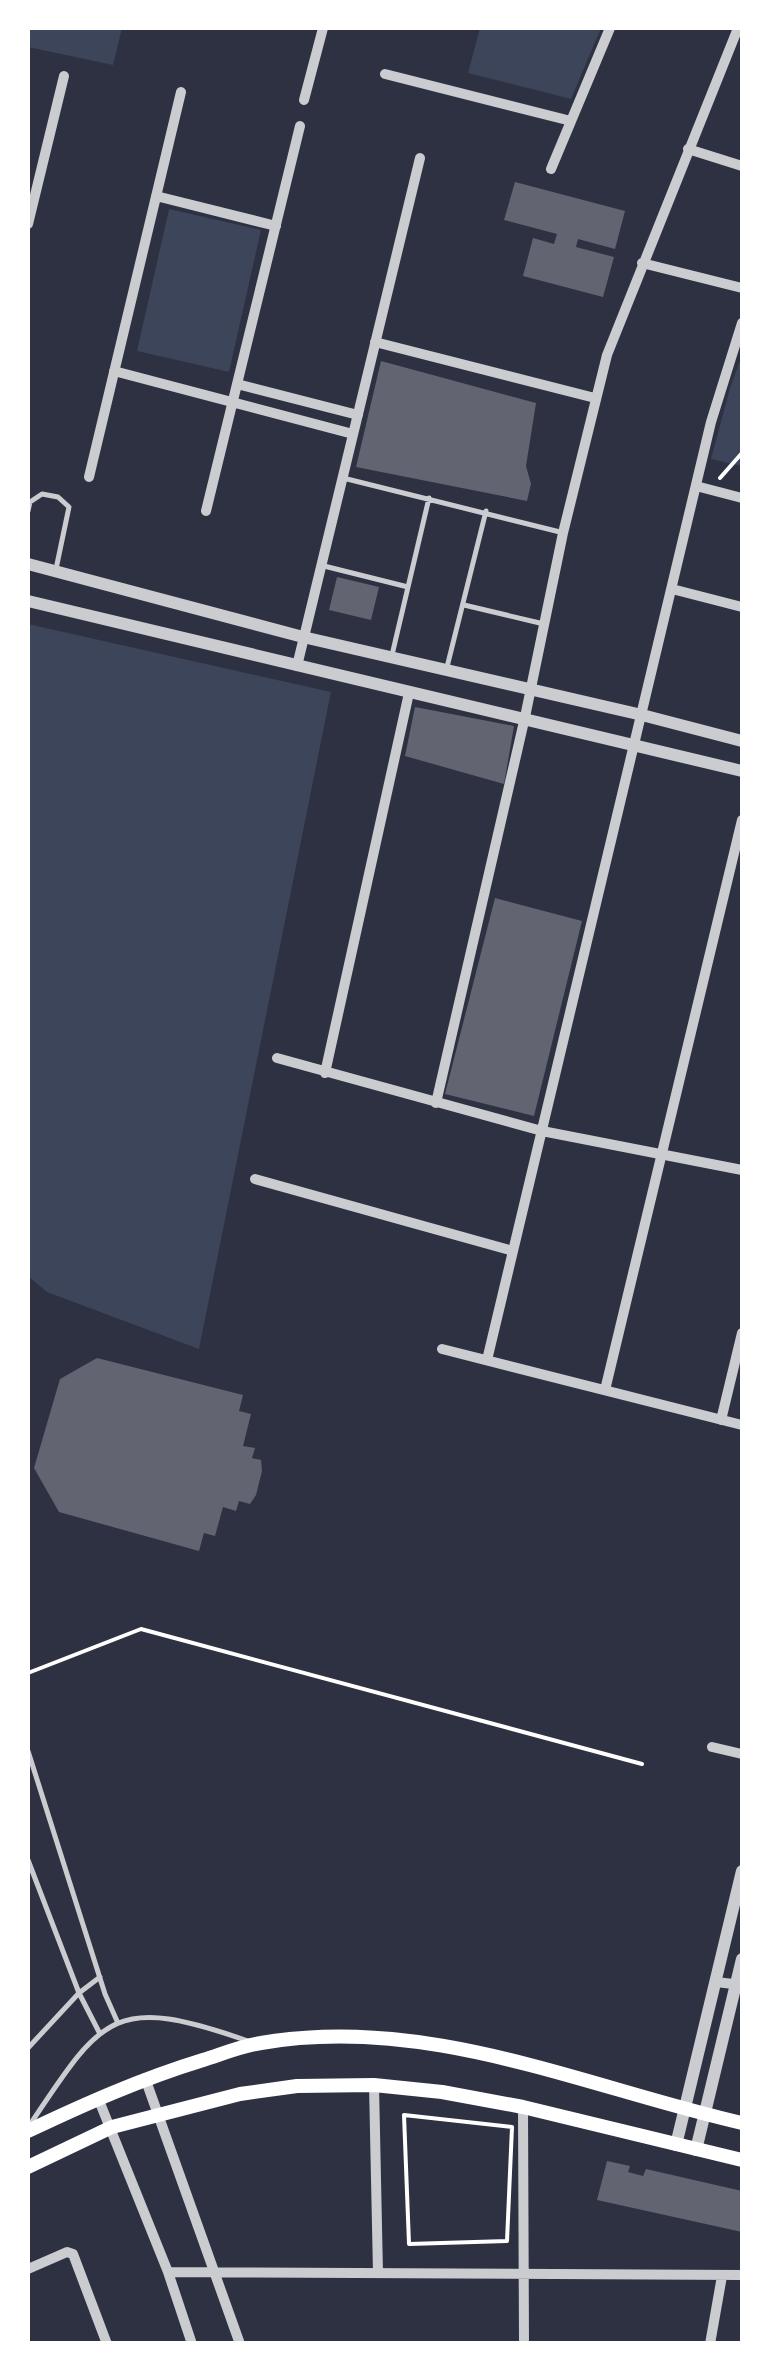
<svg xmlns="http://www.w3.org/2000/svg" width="770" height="2371" viewBox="0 0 770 2371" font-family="Roboto,sans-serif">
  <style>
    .green { fill: #3c4559 }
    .building { fill: #626471 }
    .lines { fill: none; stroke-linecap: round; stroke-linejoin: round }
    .path { stroke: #fff; stroke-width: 4 }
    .service { stroke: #caccd0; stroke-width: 5 }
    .minor { stroke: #caccd0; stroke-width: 10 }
    .tertiary { stroke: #caccd0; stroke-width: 12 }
    .secondary { stroke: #fff; stroke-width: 14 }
  </style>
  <rect width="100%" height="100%" fill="#2d3142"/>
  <path class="green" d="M28,28h94l-9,37 -85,-18z
    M480,28h121l-30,71 -103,-26z
    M169,209l92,21 -32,142 -92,-21z
    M742,355v111l-31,-7 19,-71z
    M28,624l303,68 -132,657 -152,-57 -19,-16z"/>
  <path class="building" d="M515,182l110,29 -10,38 -37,-10 -2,8 38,10 -11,40 -80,-21 10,-38 21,6 3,-10 -53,-14z
    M381,361l155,42 -10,63 5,18 -4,17 -171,-34z
    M337,577l42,10 -8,33 -42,-10z
    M415,707l99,19 -10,58 -99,-28z
    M495,898l87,23 -48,195 -89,-22z
    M97,1358l146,37 -4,16 12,3 -8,32 12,2 -3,10 9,2 1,11 -6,24 -6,9 -11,-3 -3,10 -13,-4 -8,29 -11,-3 -5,18 -140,-39 -25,-44 26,-89z
    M607,2161l23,5 -2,6 15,4 3,-7 96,22v41l-145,-32z"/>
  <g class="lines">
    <path class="path" d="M720,478l22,-25
      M28,1673l113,-44 501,135
      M404,2115l108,12 -5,114 -98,3z"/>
    <path class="service" d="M343,478l217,54
      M28,511l2,-9 12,-8 16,3 11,10 -13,62
      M324,566l84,21
      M464,605l80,19
      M392,655l37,-157
      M447,667l39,-156
      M28,1751l77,243 12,27
      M28,1860l51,133 20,39
      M28,2048l51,-55 21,-16
      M29,2126c74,-111 84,-132 219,-85"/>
    <path class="minor" d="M385,74l186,47
      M304,100l19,-72
      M688,149l54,17
      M551,169l59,-141
      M156,196l120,30
      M28,224l36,-148
      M642,263l100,25
      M375,342l220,56
      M114,371l239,63
      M237,384l121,31
      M89,477l92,-385
      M696,486l46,12
      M206,511l94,-385
      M672,589l70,18
      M297,666l123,-508
      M277,1058l265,73 200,39
      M325,1073l84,-380
      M436,1103l89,-386 38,-184 44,-178 131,-327
      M255,1179l258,72
      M442,1349l300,76
      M487,1360l224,-938 31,-99
      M605,1390l137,-570
      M721,1420l21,-87
      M712,1747l30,7
      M716,1982l26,3
      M145,2078l95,266
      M374,2085l4,188
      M98,2098l70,174 24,72
      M523,2107l1,237
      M28,2269l39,-17 6,2 34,90
      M168,2272l574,3
      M710,2344l12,-68"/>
    <path class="tertiary" d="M28,564l275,73 339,78 100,26
      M28,601l714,170
      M676,2145l66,-274
      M696,2150l46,-191"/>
    <path class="secondary" d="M28,2131c57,-27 113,-52 175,-71 19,-6 38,-14 58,-17 165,-29 324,44 481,80
      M28,2167l84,-40 128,-33 57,-8 77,-1 68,7 81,15 219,53"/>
  </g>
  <rect width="770" height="2371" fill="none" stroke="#ffffff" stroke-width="60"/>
</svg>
